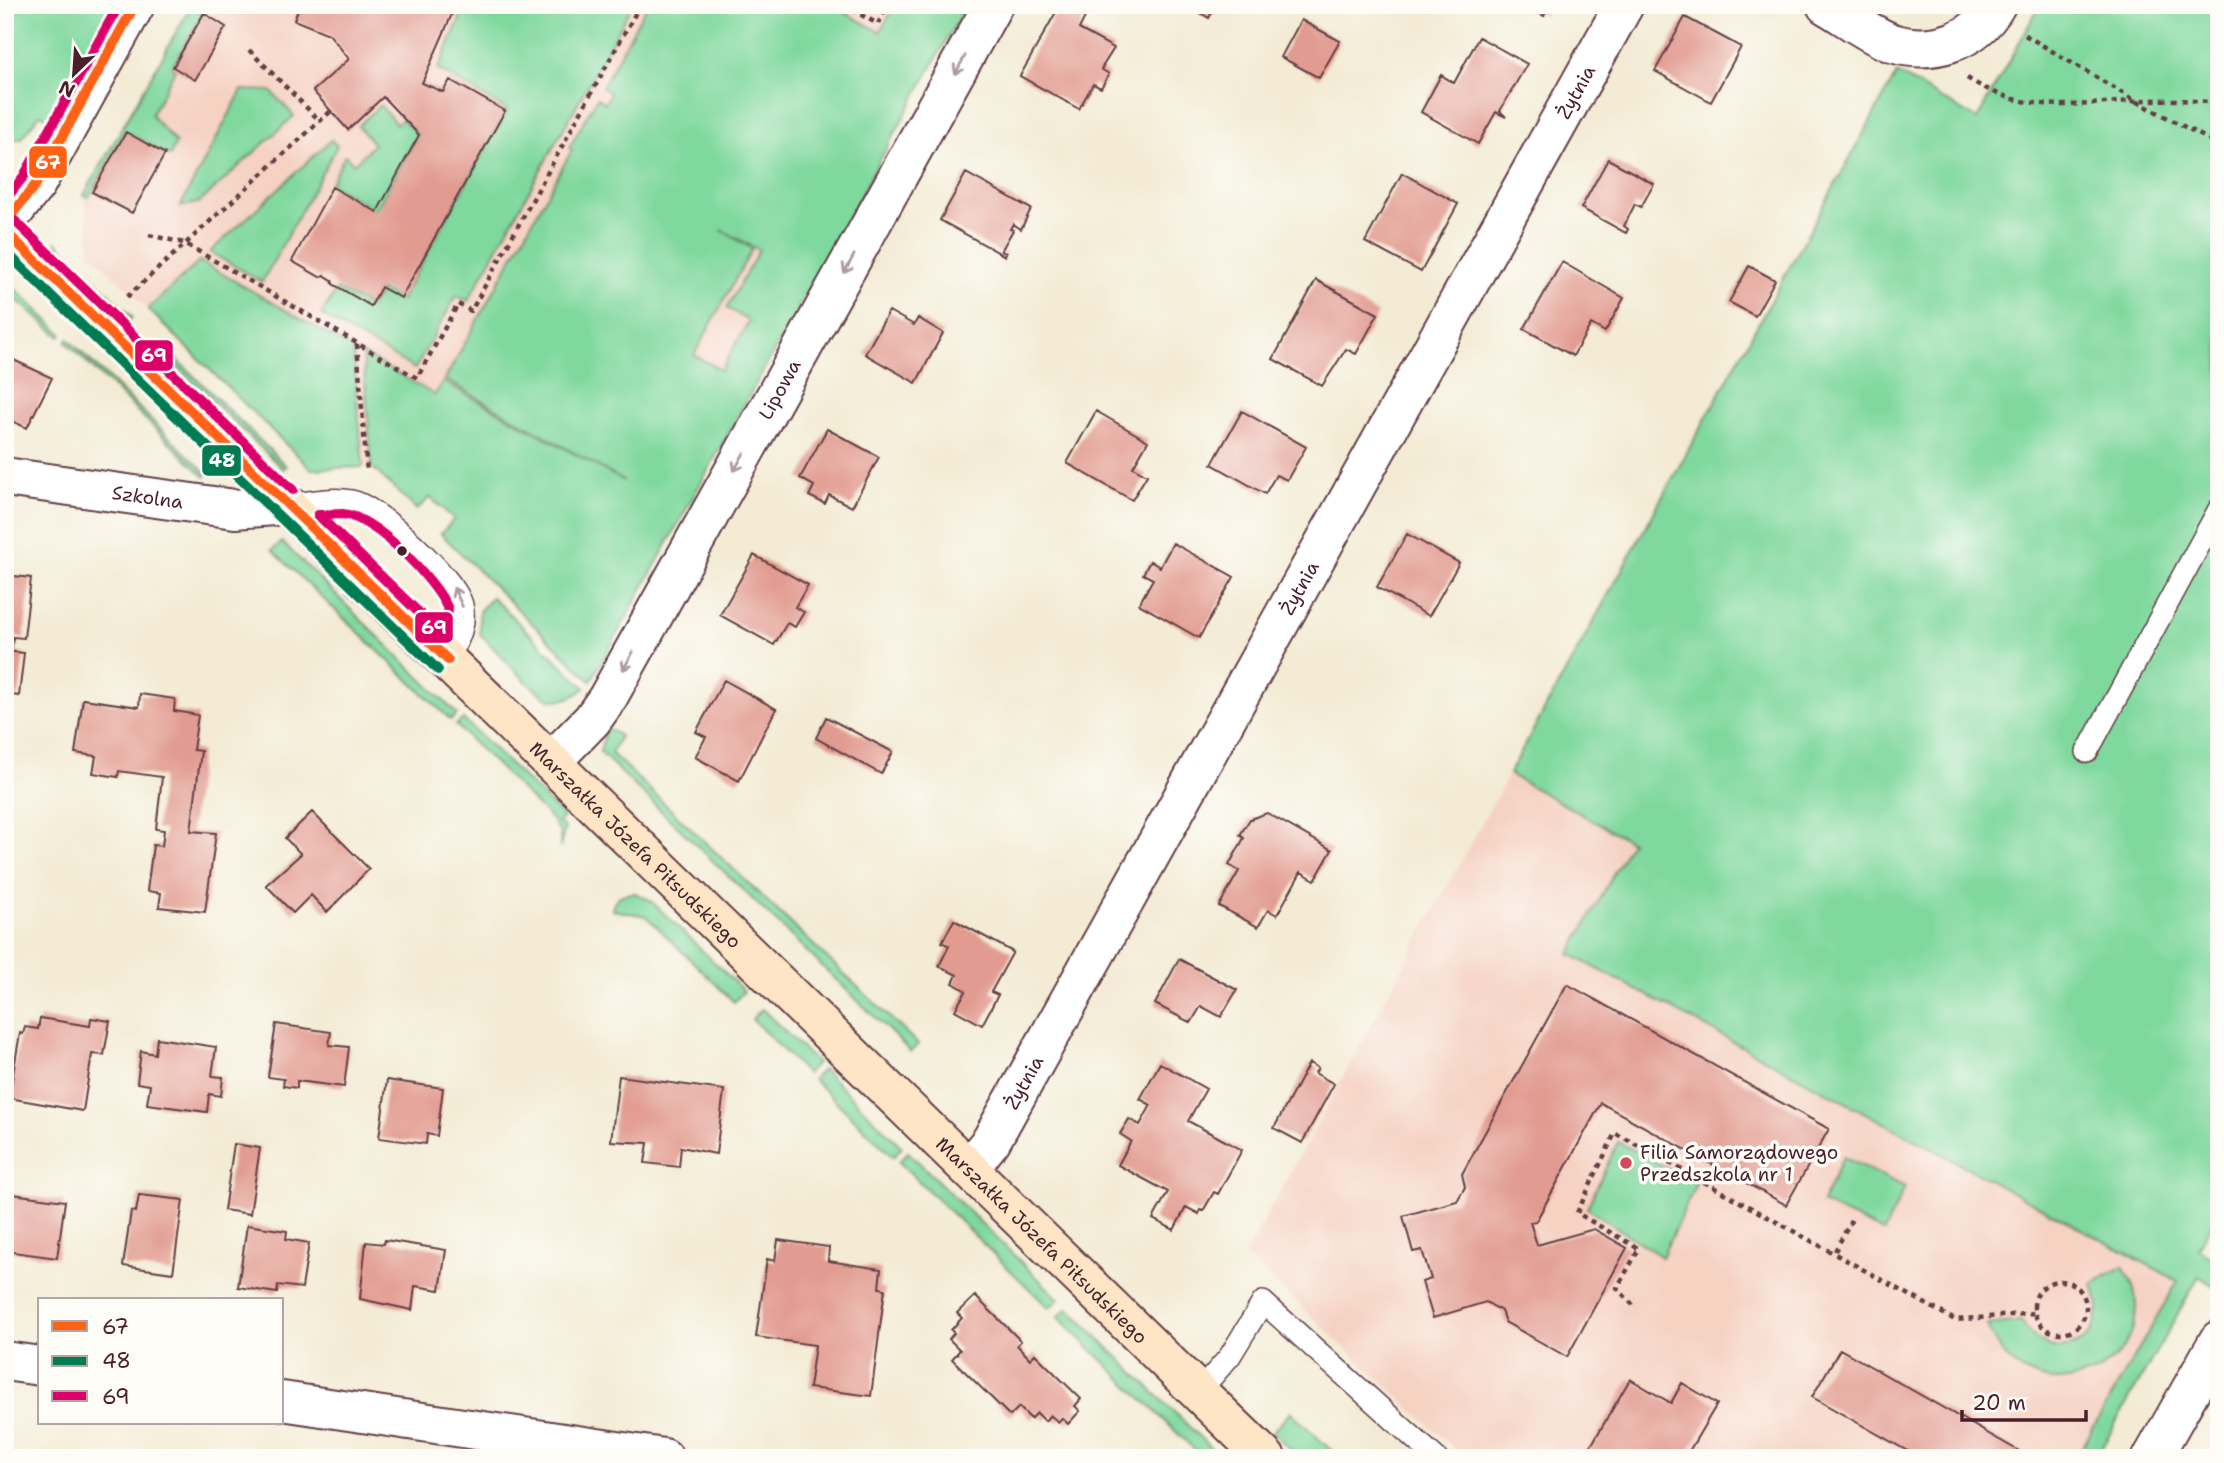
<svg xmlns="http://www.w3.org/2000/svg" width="2224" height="1463" viewBox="0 0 2224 1463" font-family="'Shantell Sans',sans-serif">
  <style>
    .built { fill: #f5d2c2 }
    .green { fill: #7fd89d; stroke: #647c64; stroke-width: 2; fill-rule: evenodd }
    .building { fill: #e29b90 }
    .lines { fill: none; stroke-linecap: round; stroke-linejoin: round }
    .lane-casing { stroke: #633e44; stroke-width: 24 }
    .street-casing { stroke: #633e44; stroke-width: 42 }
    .secondary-casing { stroke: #633e44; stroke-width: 42 }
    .path { stroke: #633e44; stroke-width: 4.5; stroke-dasharray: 5 5; stroke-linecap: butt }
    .lane { stroke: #fff; stroke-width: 21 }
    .street { stroke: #fff; stroke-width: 38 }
    .secondary { stroke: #fde5c5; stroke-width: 38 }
    .bus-1-casing { stroke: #fdfcf7; stroke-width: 16 }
    .bus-2-casing { stroke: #fdfcf7; stroke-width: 16 }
    .bus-3-casing { stroke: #fdfcf7; stroke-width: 16 }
    .bus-1 { stroke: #ff6213; stroke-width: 10 }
    .bus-2 { stroke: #017b52; stroke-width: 10 }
    .bus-3 { stroke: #dc006a; stroke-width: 10 }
    .oneway { stroke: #ae9aa0 }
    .bus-dot { fill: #4a1f2b; stroke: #fdfcf7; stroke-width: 2.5 }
    .poi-dot { fill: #d1495b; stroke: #fdfcf7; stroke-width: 2.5 }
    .labels { text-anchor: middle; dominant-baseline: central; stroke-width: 7; stroke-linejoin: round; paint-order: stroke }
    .street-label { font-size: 19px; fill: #4a1f2b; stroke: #fdfcf7 }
    .poi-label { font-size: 19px; fill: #4a1f2b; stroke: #fdfcf7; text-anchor: start }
    .line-badge { stroke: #fdfcf7; stroke-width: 2.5 }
    .badge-label { font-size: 19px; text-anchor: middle; font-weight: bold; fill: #fff }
  </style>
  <rect width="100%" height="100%" fill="#fdfcf7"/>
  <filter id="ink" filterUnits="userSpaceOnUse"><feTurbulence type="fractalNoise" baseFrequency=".0143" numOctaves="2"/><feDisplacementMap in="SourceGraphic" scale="14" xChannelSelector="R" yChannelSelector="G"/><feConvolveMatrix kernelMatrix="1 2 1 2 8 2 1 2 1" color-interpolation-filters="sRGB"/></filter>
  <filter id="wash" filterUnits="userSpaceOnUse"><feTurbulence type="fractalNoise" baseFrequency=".00686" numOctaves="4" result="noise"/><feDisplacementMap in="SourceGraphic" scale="28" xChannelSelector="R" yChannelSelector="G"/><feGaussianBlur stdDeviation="1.57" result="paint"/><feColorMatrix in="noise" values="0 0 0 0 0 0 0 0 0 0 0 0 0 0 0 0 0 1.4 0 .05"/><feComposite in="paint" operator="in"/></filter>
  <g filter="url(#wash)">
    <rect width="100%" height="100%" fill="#f3ebd4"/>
    <path class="built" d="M191,5h775l-375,676 -150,-147 14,-15 -25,-22 -13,13 -45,-43 -61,2 -220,-216 -7,-58z
      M1509,774l122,67 -61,114 608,327 -102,176h-587l-4,-3 -3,3h-18l-219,-203z"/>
    <path class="green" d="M5,5h109l-63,114 -11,-5 -18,24 -17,3z
      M466,5h166l-164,296 -12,-5 -41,73 -94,-54 16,-26 34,18 10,-17 20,10 106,-190 -69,-41z
      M647,5h184l49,27 15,-27h71l-375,676 -150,-147 13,-15 -24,-22 -13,13 -45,-43 -9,-113 72,41 8,-14 181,100 -179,-102 127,-229 -3,-2 28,-50 8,5 5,-10 -8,-6zM721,230l38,20 -32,58 22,13 -28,49 -27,-15 58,-106z
      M2040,5h179v1219l-6,-3 -15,27 21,15v27l-20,-14 -103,182h-20l102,-177 -608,-327 61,-112 -122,-68 388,-701 80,46z
      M191,6l12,7 -31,54 3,3 -24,45 25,28 -6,13 -45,-25 -36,66 -5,-2z
      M242,90l29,1 23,25 -94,86 -20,5z
      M380,105l16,19 6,-5 16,16 -42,75 -46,-26 15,-29 9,9 20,-20 -16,-18z
      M331,140l6,6 -75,136 -52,-30z
      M56,241l76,76 -2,3 -69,-65z
      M200,261l153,88 10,118 -52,2 -163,-160z
      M5,279l57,55 -2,3 -55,-47z
      M68,339l139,135 -2,3 -139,-135z
      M160,343l126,123 -3,3 -127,-123z
      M282,542l175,172 -6,6 -179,-170z
      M492,597l93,91c-8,7 -19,13 -30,12 -20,-3 -59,-51 -75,-66l-1,-23z
      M463,719l101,98 -6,5 7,6 -5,20v-15l-7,-12 -97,-96z
      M606,727l14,9 -9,17 307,291 -7,8 -311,-300z
      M635,893l15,7 94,91 -10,11 -88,-86 -34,-6c2,-14 9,-16 23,-17z
      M762,1009l55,54 -10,11 -55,-55z
      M823,1069l79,78 -9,10 -80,-78z
      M1618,1142l78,42 -34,73 -75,-49z
      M908,1152l151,147 -10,9 -150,-146z
      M1843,1157l62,30 -21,45 -62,-29z
      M2123,1266c3,7 9,16 11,24 19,89 -111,132 -147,35l34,-4c30,53 97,19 71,-37z
      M1068,1308l153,150h-18l-145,-141z
      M1291,1412l48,46h-40l-27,-26z"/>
    <g id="blocks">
      <path class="building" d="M300,5h156l-34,78 21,9 7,-12 55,31 -104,187 -20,-11 -10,19 -38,-22 -1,-4 -8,-5 -4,2 -28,-16 40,-74 45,25 42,-77 -36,-38 -35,33 -17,-19 -18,-20 36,-32 -20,-25 -35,-14z
        M1060,5h7l19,10 -7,14 35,19 -13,21 8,5 -8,14 -8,-4 -14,25 -59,-33z
        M1187,5h29l-7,13z
        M1525,5h24l-5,11z
        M204,13l22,14 -31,53 -22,-13z
        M1685,17l56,30 -30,55 -56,-31z
        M1301,20l39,21 -21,37 -38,-21z
        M1479,37l48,27 -27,47 6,6 -10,-5 -18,32 -57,-32 20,-37 13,8z
        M126,132l39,22 -33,59 -40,-21z
        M1608,159l46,25 -13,23 -6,-3 -11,22 4,3 -2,4 -45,-25z
        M966,173l65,36 -10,20 -8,-5 -3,5 3,1 -12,21 5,2 -1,3 -65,-36z
        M1402,173l56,31 -37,68 -56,-30z
        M1562,262l62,36 -19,34 -14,-8 -18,32 -49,-27z
        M1749,266l26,14 -20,36 -26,-14z
        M1316,280l62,34 -22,40 -10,-5 -24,37 -49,-27z
        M889,311l25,14 4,-7 25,15 -27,50 -51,-29z
        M5,356l47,22 -25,50 -22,-10z
        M1096,411l52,30 -15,26 14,8 -15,25 -65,-37z
        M1242,411l64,36 -19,33 -11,-5 -11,19 -53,-30z
        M827,429l52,28 -27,50 -23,-12 -4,9 -16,-8 5,-10 -14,-8z
        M1407,534l52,29 -30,53 -52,-29z
        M1173,543l61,34 -35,61 -60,-34 14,-25 -10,-5 7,-13 10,6z
        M754,555l54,30 -13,22 9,5 -9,15 -8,-4 -13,22 -54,-30z
        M5,575l26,3 -7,60 -11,-1 -1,10 -7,-1z
        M5,651l19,2 -5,43 -14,-2z
        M724,680l52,29 -37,72 -44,-24 11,-20 -10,-5z
        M140,694l35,5 -1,12 24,4 -5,35 8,1 -10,80 25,2 -11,79 -46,-5 2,-14 -14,-2 6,-46 9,1 2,-16 -8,-1 6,-52 -43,-6 -1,6 -25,-4 3,-17 -21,-3 8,-54 56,8z
        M826,717l67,35 -12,22 -65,-36z
        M312,812l57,57 -42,43 -16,-17 -18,18 -27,-28 35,-31 -16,-16z
        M1267,813l65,37 -17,30 -14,-8 -24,43 -9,-5 -10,17 -39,-21 20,-35 -10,-6 15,-27 -4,-3 10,-16z
        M954,920l59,32 -22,40 7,3 -16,30 -27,-15 11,-19 -13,-8 4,-8 -18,-9 10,-20 -7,-4z
        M1179,959l58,31 -16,27 -20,-11 -10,17 -36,-19z
        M1567,984l262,145 -43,76 -185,-102 -65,118 -6,1 7,23 57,-16 33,19 -60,109 -62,-35 -4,-11 -15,-9 -53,16 -11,-36 9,-3 -9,-29 -9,2 -10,-36 54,-15 8,-14 -3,-13z
        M40,1018l50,8 1,-8 19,3 -6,34 -12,-1 -9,57 -74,-13 11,-65 3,1 2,-7 13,2z
        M276,1024l55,8 -2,13 20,2 -5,40 -47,-6v7l-14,-2 1,-7 -16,-2z
        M157,1038l59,9 -4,29 11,1 -2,19 -12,-2 -2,18 -60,-8 3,-19 -13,-2 4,-32 14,3z
        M1160,1063l46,26 -18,32 54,29 -24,44 -4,-2 -11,19 -3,-1 -1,4 -13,-7 -12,23 -21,-11 15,-27 -50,-27 13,-24 -11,-7 9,-15 11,6 11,-20 -11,-6z
        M1309,1063l9,5 -3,5 19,11 -32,59 -28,-15z
        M619,1076l105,14 -8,64 -35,-7 -2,20 -34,-4 3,-20 -37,-2z
        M387,1080l56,8 -6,48 -10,-2 -1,10 -47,-6z
        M234,1144l26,4 -10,66 -26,-4z
        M5,1193l60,8 -8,57 -52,-7z
        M139,1195l44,5 -10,73 -50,-7 8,-55 5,1z
        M247,1225l40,6 -1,8 23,4 -7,45 -24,-3 -1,8 -39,-6z
        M385,1240l61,10 -6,40 -25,-4 -3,24 -52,-11 6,-57 18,2z
        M778,1240l51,7 -1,14 53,8 -2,19 6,1 -14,107 -62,-8 6,-43 -59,-8 11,-78 8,2z
        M975,1296l46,45 -4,4 13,14 5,-5 46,45 -6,7 5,5 -12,13 -6,-6 -4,4 -8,-7 -5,6 -8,-8 -6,6 -12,-12 -9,9 -58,-57 8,-9 -11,-11 5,-6 -3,-3 11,-12 -5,-5z
        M1840,1349l191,109h-111l-108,-61z
        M1630,1379l41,24 11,-20 35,21 -32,54 -100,-2z"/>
    </g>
  </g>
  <g filter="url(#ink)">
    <use href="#blocks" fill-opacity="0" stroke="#633e44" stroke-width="2"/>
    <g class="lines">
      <defs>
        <path id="lane" d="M288,505c21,-3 43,-8 64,-4 25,4 105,79 110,104 5,21 -5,37 -14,55
          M2087,752l132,-243
          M1198,1393l32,-37 33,-54 173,156"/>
        <g id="street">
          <path d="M1826,5c21,12 44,30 66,38 40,12 83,-1 104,-38"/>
          <path d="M5,223l31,-39 99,-179"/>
          <path id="s1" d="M5,477l230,32 53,-4"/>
          <path id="s2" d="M551,762l41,-42 15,-21 386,-694"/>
          <path id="s3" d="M969,1168l22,-27 633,-1136"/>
          <path d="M5,1361l35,5"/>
          <path d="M282,1401l382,57"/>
          <path d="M2152,1458l67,-118"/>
        </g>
        <g id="secondary">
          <path id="s4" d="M5,231l1261,1227"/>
        </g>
      </defs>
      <use href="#lane" class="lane-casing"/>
      <use href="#street" class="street-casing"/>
      <use href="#secondary" class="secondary-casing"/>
      <path class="path" d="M843,5l35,19 10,-19
        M2025,35l111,66 83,44
        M249,50l71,71
        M1967,78c62,39 113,25 182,22 23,-1 47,1 70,3
        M149,235l35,8 233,135 41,-74 13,7 169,-306
        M127,297l204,-186
        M357,344l10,129
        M2213,584l6,12
        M1835,1251l18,-34
        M2034 1307a26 26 0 1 1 52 0a26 26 0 1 1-52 0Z
        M1633,1305l-16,-17 22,-39 -62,-36 38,-80 340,187 79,-7"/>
      <use href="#lane" class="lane"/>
      <use href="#street" class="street"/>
      <use href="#secondary" class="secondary"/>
      <defs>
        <path id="bus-1" d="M5,223l31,-39 99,-179
          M5,231l443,429"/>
        <path id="bus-2" d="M5,251l433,419"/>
        <path id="bus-3" d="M5,200l19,-24 95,-171
          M15,221l278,269
          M343,514c33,4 92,65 105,95l-4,28 -126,-122z"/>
      </defs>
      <use href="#bus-1" class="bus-1-casing"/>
      <use href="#bus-2" class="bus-2-casing"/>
      <use href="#bus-3" class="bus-3-casing"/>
      <use href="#bus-1" class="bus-1"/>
      <use href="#bus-2" class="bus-2"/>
      <use href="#bus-3" class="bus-3"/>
    </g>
    <defs><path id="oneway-shaft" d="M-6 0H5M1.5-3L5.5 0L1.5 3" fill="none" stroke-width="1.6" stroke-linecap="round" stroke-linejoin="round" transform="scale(1.75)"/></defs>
    <g class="oneway">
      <use href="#oneway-shaft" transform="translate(960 65) rotate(119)"/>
      <use href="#oneway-shaft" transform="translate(849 264) rotate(119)"/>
      <use href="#oneway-shaft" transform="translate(739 462) rotate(119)"/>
      <use href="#oneway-shaft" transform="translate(458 597) rotate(-115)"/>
      <use href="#oneway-shaft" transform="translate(628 661) rotate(119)"/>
    </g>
  </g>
  <circle class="bus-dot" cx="402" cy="551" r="6"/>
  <circle class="poi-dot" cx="1626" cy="1163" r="7"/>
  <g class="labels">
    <g class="street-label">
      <text stroke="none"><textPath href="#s3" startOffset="1236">Żytnia</textPath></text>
      <text stroke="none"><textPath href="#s2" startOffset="439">Lipowa</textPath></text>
      <text stroke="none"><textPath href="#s1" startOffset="144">Szkolna</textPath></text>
      <text stroke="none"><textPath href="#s3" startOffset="668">Żytnia</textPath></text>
      <text stroke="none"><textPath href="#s4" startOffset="880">Marszałka Józefa Piłsudskiego</textPath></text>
      <text stroke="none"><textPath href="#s3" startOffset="102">Żytnia</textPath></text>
      <text stroke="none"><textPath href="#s4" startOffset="1447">Marszałka Józefa Piłsudskiego</textPath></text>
    </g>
    <g class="poi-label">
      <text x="1640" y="1152">Filia Samorządowego<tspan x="1640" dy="22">Przedszkola nr 1</tspan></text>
    </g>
  </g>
  <g class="line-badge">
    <rect x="28" y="145" width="40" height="34" rx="7" fill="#ff6213"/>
    <rect x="134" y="339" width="40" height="33" rx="7" fill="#dc006a"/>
    <rect x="201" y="444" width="41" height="33" rx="7" fill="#017b52"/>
    <rect x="414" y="611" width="40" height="33" rx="7" fill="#dc006a"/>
  </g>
  <g class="badge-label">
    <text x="48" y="169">67</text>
    <text x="154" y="362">69</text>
    <text x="222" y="467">48</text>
    <text x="434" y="634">69</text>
  </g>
  <rect width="2224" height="1463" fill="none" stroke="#fdfcf7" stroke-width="28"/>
  <rect x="38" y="1298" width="245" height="126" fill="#fdfcf7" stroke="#b5a4a5" stroke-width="2"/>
  <rect x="52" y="1321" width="35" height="10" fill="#ff6213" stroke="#b5a4a5" stroke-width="2"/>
  <text x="102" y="1334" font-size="21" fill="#4a1f2b">67</text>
  <rect x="52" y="1356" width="35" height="10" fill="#017b52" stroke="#b5a4a5" stroke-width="2"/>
  <text x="102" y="1368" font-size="21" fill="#4a1f2b">48</text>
  <rect x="52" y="1391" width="35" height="10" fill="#dc006a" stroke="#b5a4a5" stroke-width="2"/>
  <text x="102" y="1404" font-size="21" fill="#4a1f2b">69</text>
  <g transform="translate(74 74) rotate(205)" stroke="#fdfcf7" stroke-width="5" paint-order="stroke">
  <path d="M0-5L12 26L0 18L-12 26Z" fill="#4a1f2b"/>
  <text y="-10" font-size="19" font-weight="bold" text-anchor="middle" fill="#4a1f2b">N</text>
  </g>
  <path d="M1962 1410v10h124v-10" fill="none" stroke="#4a1f2b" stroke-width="3.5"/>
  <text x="1972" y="1410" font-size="21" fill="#4a1f2b" stroke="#fdfcf7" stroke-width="5" paint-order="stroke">20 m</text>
</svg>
